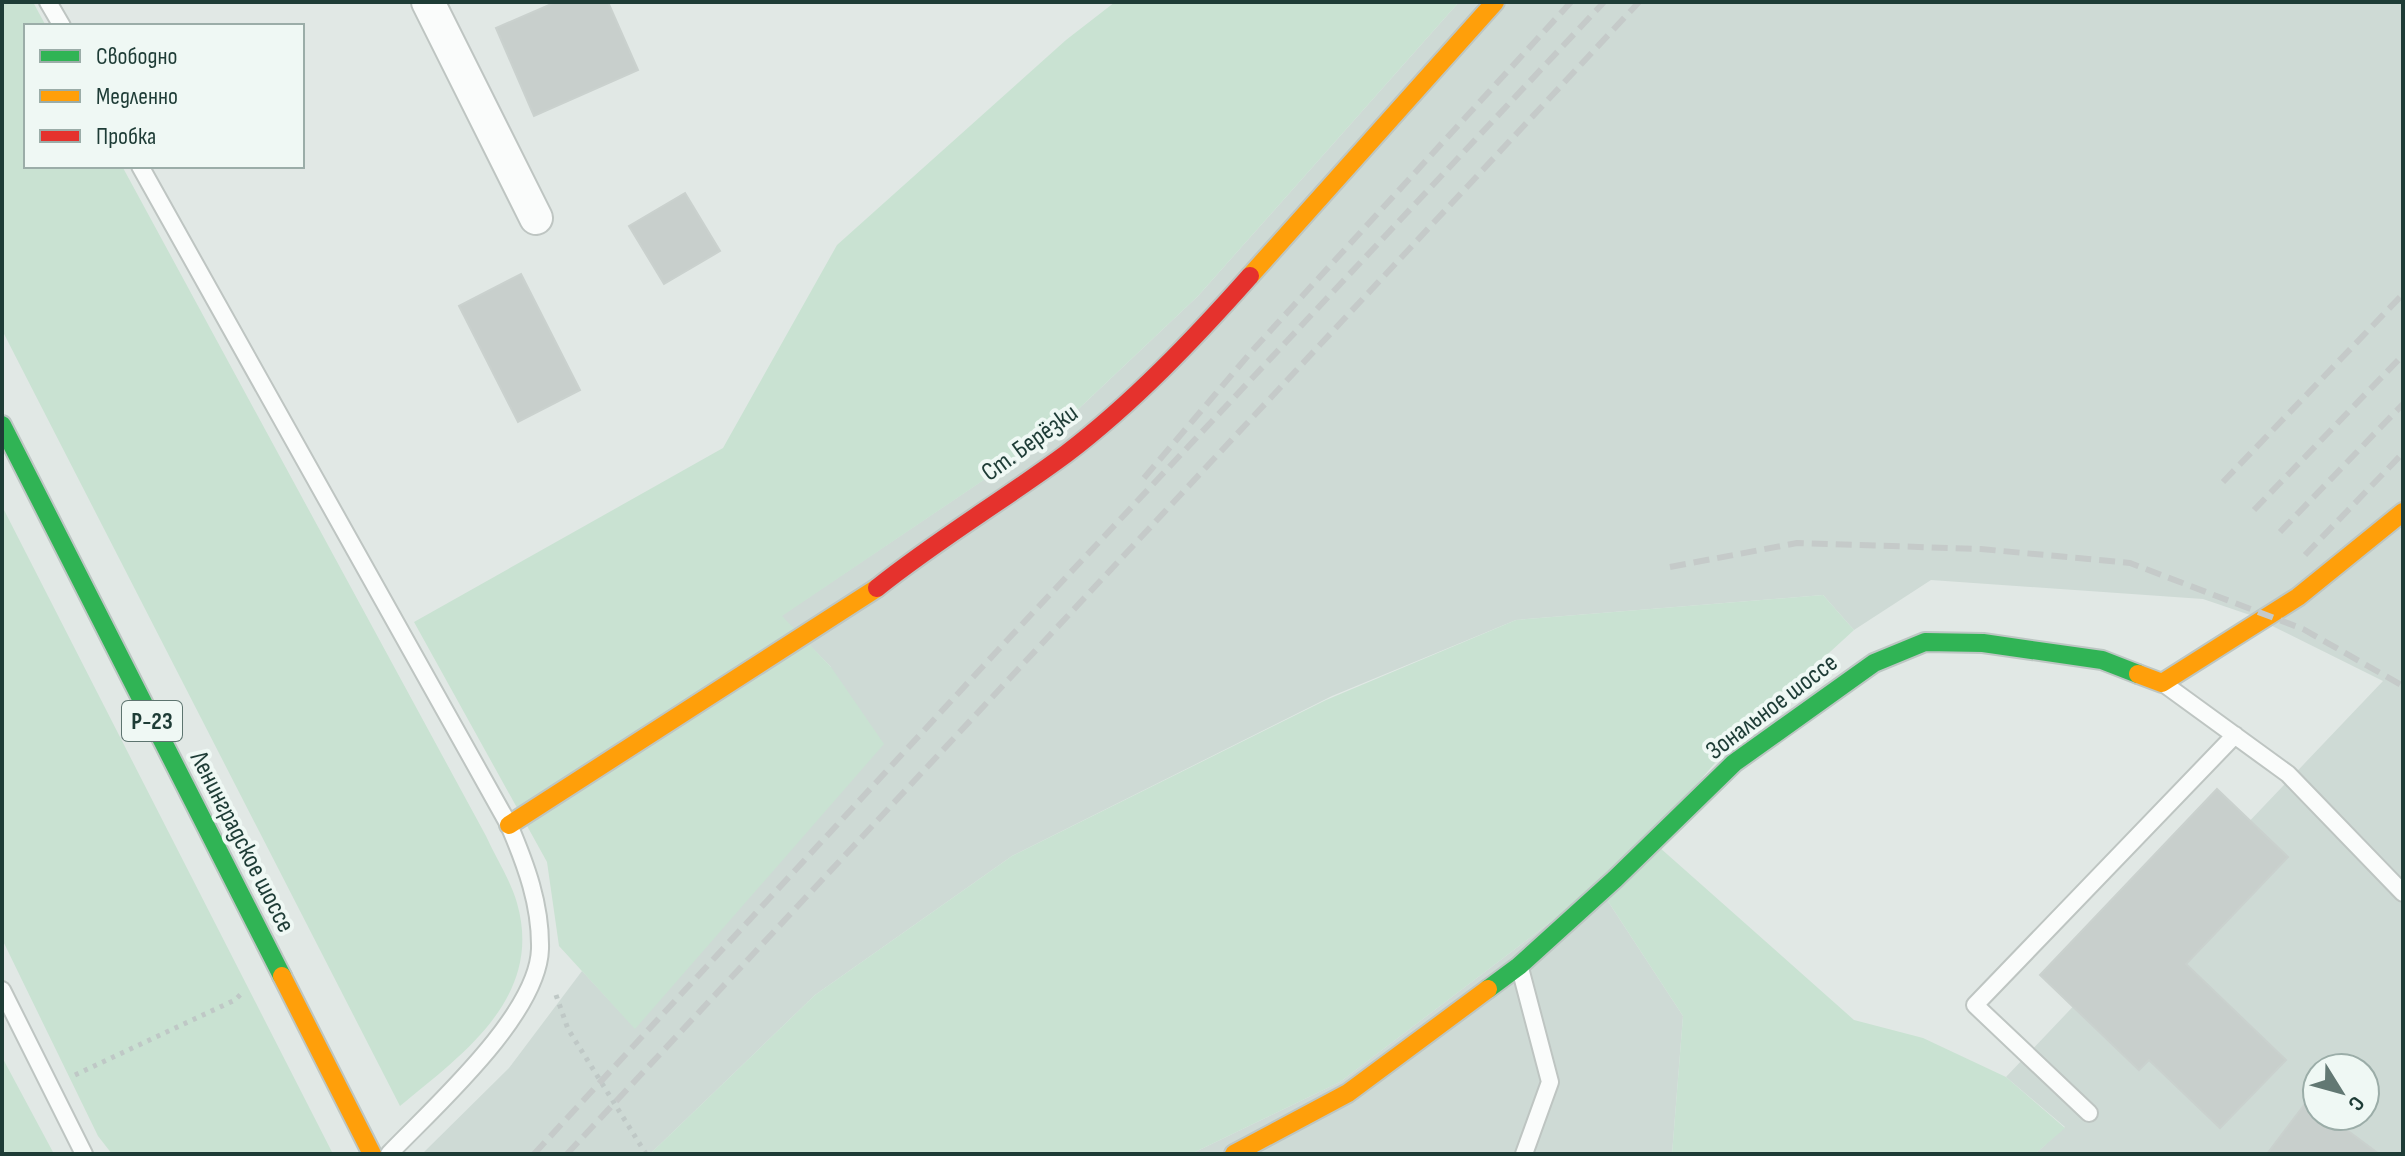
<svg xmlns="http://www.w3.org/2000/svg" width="2405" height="1156" viewBox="0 0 2405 1156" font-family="'Sofia Sans Condensed',sans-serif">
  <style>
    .built { fill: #cedad5; fill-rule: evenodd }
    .green { fill: #c9e2d2 }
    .building { fill: #c8cfcc; stroke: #cad1ce; stroke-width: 2 }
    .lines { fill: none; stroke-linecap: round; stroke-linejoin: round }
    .lane-casing { stroke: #bec5c2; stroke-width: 20 }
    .street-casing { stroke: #bec5c2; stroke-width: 36 }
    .fast-casing { stroke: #bdc6c3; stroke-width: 22 }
    .slow-casing { stroke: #bdc6c3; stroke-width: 22 }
    .jam-casing { stroke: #bdc6c3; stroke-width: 22 }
    .path { stroke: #bfc8c6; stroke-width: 5; stroke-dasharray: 4 6; stroke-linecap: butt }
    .lane { stroke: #fafcfb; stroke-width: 16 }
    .street { stroke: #fafcfb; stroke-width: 32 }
    .fast { stroke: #30b455; stroke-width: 18 }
    .slow { stroke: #ff9f0a; stroke-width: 18 }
    .jam { stroke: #e5322d; stroke-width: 18 }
    .rail { stroke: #c5cac9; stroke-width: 6; stroke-dasharray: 16 8; stroke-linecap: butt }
    .labels { text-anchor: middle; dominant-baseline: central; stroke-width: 8; stroke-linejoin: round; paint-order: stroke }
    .shield { fill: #eff8f4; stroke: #5d746f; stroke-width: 2 }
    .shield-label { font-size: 24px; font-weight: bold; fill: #1e3c36 }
    .street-label { font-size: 26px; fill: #1e3c36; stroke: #eff8f4 }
  </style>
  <rect width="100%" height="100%" fill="#e1e8e5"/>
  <path class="built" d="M1459,2h944v1152h-368l30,-27 -59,-50 377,-396 -133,-66 -47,-16 -272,-19 -77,50 -31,-35 -307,25 -184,76 -320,160 -197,139 -165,159h-228l87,-86 73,-97 53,57 196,-361 -50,-51 271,-182 146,-138zM2317,1068h48v48h-48z
    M1598,886l85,130 -11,138h-481l149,-72z"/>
  <path class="green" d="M2,2h31l13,24h-20v140h96l364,670c10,22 25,45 31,67 27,94 -54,151 -117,203l-398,-776z
    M1115,2h344l-261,294 -146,138 -270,182 49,51 53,77 -249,285 -76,-83 -12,-84 -133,-240 309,-174 114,-203 229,-205z
    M2,506l331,648h-221l-14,-18 -96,-197z
    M1823,595l31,35 -115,105 -89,104 204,181 69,18 83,39 59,51 -30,26h-363l11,-138 -85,-130 -258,196 -149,72h-541l165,-159 197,-139 314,-156 190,-80z
    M2,1057l52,97h-52z"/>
  <path class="building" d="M556,2h52l30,68 -104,46 -38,-88z
    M685,193l35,58 -56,33 -35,-58z
    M521,274l59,116 -62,32 -59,-116z
    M2217,789l71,68 -102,107 100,96 -66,68 -71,-68 -10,10 -99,-95z
    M2307,1101l10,7v8h11l51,38h-112z"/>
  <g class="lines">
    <defs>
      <path id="lane" d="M48,2l14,24
        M140,166l369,659c17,40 32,80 31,124 -2,66 -106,158 -151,205
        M2167,686l121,88 115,119
        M1520,968l30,114 -26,72
        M2,990l82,164
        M2089,1113l-114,-108 260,-270"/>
      <path id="street" d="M428,2l108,216"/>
      <path id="fast" d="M2,425l280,551
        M1488,989l31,-23 96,-87 119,-116 140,-100 51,-21 58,1 119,17 36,14"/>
      <path id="slow" d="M1250,276l245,-274
        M2138,674l24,9 136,-86 105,-85
        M509,825l368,-237
        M282,976l90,178
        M1234,1154l114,-61 140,-104"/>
      <path id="jam" d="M877,588c61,-49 127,-88 189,-134 67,-51 128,-115 184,-178"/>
    </defs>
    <use href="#lane" class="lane-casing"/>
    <use href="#street" class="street-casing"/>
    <use href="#fast" class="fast-casing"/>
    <use href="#slow" class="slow-casing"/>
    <use href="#jam" class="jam-casing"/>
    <path class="path" d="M556,995l12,34 78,125
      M75,1075l160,-75 9,-9"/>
    <use href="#lane" class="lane"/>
    <use href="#street" class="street"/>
    <use href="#fast" class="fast"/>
    <use href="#slow" class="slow"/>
    <use href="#jam" class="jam"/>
    <path class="rail" d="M1144,478l108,-127 319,-349
      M2223,482l180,-188
      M2254,510l149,-155
      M2280,532l123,-128
      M2305,555l98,-102
      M1670,567l127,-24 184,6 149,14 173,66 100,57
      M534,1154l464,-504 606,-648
      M567,1154l1072,-1152"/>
  </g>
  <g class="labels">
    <rect class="shield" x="122" y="701" width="60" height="40" rx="6"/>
    <g class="shield-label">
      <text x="152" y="721">Р-23</text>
    </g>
    <g class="street-label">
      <text transform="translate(1030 443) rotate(-36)">Ст. Берёзки</text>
      <text transform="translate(1772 707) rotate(-37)">Зональное шоссе</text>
      <text transform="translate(242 842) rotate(63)">Ленинградское шоссе</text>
    </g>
  </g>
  <rect width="2405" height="1156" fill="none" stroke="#1e3c36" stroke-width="8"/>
  <rect x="24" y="24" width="280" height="144" fill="#eff8f4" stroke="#9bada8" stroke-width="2"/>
  <rect x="40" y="50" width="40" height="12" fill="#30b455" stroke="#9bada8" stroke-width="2"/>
  <text x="96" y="64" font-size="24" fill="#1e3c36">Свободно</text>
  <rect x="40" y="90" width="40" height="12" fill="#ff9f0a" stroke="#9bada8" stroke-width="2"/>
  <text x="96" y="104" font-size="24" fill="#1e3c36">Медленно</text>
  <rect x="40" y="130" width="40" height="12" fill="#e5322d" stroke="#9bada8" stroke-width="2"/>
  <text x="96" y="144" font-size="24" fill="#1e3c36">Пробка</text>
  <g transform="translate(2341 1092) rotate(127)"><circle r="38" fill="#eff8f4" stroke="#9bada8" stroke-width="2"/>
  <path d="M0-6L14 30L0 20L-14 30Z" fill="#627873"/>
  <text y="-12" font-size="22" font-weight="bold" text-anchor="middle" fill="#1e3c36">С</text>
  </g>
</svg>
